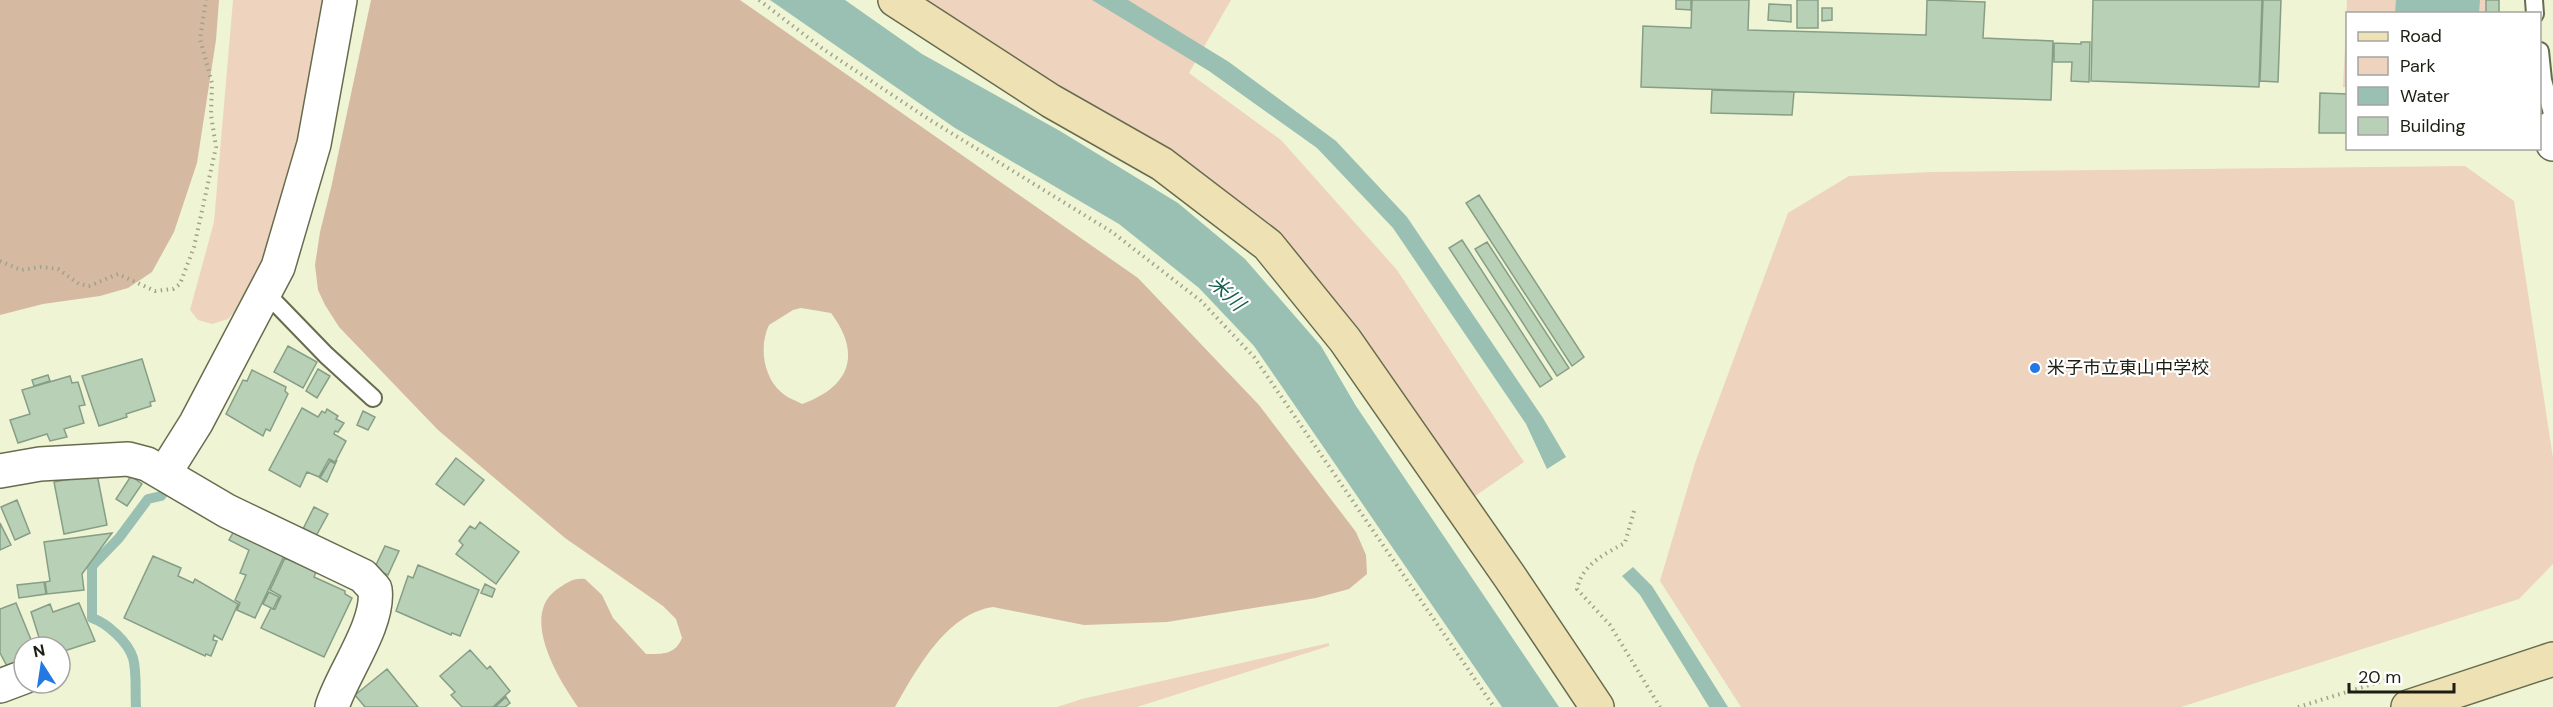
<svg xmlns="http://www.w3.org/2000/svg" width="2553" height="707" viewBox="0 0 2553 707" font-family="'DM Sans','Noto Sans JP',sans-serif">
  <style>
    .green { fill: #eed3be }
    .forest { fill: #d6b9a1; fill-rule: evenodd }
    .water { fill: #99c0b3 }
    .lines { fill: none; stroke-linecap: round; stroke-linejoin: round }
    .stream { stroke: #99c0b3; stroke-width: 10 }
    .building { fill: #b7d0b6; stroke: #869e86; stroke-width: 1.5 }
    .lane-casing { stroke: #676c4f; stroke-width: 20 }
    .street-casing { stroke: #676c4f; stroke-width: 36 }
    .secondary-casing { stroke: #676c4f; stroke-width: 36 }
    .path { stroke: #9ea38a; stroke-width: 4; stroke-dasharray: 1.5 4.5; stroke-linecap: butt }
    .lane { stroke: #fff; stroke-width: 16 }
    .street { stroke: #fff; stroke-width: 33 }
    .secondary { stroke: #eee1b3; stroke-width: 33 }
    .poi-dot { fill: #2378e3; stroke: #fff; stroke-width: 2 }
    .labels { text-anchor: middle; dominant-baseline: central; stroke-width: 4.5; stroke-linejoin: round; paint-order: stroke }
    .poi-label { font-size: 18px; fill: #1c1e12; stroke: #fff; text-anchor: start }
    .water-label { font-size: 20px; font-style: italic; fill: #1a6250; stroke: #fff }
  </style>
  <rect width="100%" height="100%" fill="#eff5d4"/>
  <path class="green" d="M233,0h98l-47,212 -39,89 -17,18 -16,5 -14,-4 -8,-10 24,-88z
    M921,0h310l-42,73 92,67 116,130 127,192 -53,37 -194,-260 -93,-80 -131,-76z
    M2347,0h153l-1,13 -151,1 -1,73h-4z
    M2465,166l49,35 39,257v106l-34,35 -338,108h-440l-81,-126 35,-118 93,-250 61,-37 83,-4z
    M1329,643v3l-192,61h-80l25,-8z"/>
  <path class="forest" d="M0,0h219l-3,40 -19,123 -23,69 -22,40 -24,16 -28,8 -57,8 -43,11z
    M371,0h369l398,278 121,127 97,127 10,23 1,19 -18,15 -33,9 -149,24 -83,3 -91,-18c-47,7 -76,62 -98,100h-317c-19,-27 -58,-90 -22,-117 11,-7 16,-12 29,-11l17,16 11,23 33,36c16,0 29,1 36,-16l-6,-19 -13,-13 -98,-68 -127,-108 -99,-103 -14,-22 -7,-15 -3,-25 5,-33 11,-44zM801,308l30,5c31,41 19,74 -29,91 -7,-4 -15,-6 -21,-12 -18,-16 -22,-46 -12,-67l24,-15z"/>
  <path class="water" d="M770,0h75l77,54 138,77 118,72 67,56 76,87 35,60 203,301h-57l-248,-361 -55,-58 -80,-64 -164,-96z
    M1092,0h36l101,62 107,79 71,76 136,201 23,39 -19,12 -21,-45 -133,-196 -76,-80 -108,-77z
    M2396,0h84l-1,13h-84z
    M1633,567l19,19 76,121h-19l-69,-112 -18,-19z"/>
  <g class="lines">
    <path class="stream" d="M136,707c-1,-15 1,-35 -3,-49 -5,-16 -26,-35 -41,-40v-52l27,-28 29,-39 13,-3 3,-4"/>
  </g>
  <path class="building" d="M1676,0h15v10l-15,-1z
    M1692,0h57l-1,30 178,5 1,-35 58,2 -2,36 70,3 -2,59 -410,-13 2,-61 48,2z
    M1797,0h21v28h-21z
    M2093,0h169l-3,87 -168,-6z
    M2263,0h18l-3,82 -18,-1z
    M2486,0h13v14h-13z
    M1769,4l22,1v17l-23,-2z
    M1822,8h10v12l-10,1z
    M2081,42h9l-1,40 -18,-1 1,-19h-18v-19l27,1z
    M1712,90l82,2 -2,23 -81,-2z
    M2320,93l28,1v39h-29z
    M1479,195l105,162 -12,9 -106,-163z
    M1462,240l90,139 -12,8 -91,-139z
    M1487,242l82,126 -12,8 -82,-127z
    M288,346l29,16 -14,26 -29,-16z
    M142,359l13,42 -5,1 1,4 -25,8 1,3 -28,9 -17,-50z
    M318,369l12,7 -13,22 -11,-7z
    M252,370l34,17 -1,4 3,3 -18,37 -4,-2 -3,7 -37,-22 17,-34 4,1z
    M48,375l2,6 -16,5 -2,-6z
    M70,376l2,7 6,-1 7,23 -6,1 5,17 -20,6 3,8 -17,4 -3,-7 -29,9 -8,-23 20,-6 -8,-24z
    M302,408l16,9 4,-6 3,2 2,-4 11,7 -2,3 8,4 -6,9 -3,-1 -1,3 12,7 -11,21 -6,-3 -10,18 -12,-5 -7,15 -31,-17z
    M363,411l12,6 -7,13 -11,-5z
    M456,458l28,22 -20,25 -28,-21z
    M337,460l-10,22 -7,-4 10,-17 4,2z
    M97,474l10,51 -43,9 -10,-52z
    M131,476l11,8 -15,22 -11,-7z
    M17,500l13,33 -15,7 -14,-33z
    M314,507l14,7 -12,22 -13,-7z
    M480,522l39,30 -23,32 -40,-30 7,-9 -4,-4 11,-15 5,3z
    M0,523l11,22 -11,5z
    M234,531l51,23 -30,64 -18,-8 3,-7 -5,-3 11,-25 -6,-2 9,-23 -20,-10z
    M112,533l-30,41 2,16 -37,4 -2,-12 5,-1 -6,-39z
    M385,546l14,5 -11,24 -14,-6z
    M153,556l28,12 -3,8 15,7 2,-4 43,25 -16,36 -8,-5 -1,5 4,1 -6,15 -5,-2 -1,2 -81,-38z
    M285,558l31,14 -2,5 31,14v3l7,4 -28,59 -63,-29 10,-20 4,1 6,-13 -11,-6z
    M418,565l61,25 -19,46 -8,-3 -1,2 -55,-24 12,-35 5,2z
    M44,582l2,12 -27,4 -2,-13z
    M485,584l10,5 -3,8 -11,-4z
    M269,592l10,5 -6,12 -10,-5z
    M16,603l18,44h-10v15l-16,6 -8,-15v-44z
    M79,603l16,38 -34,11 1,7 -2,1v-13h-18l-11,-35 19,-8 3,8z
    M470,650l17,19 3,-3 20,25 -17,16h-31l-11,-12 4,-3 -15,-16z
    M387,669l31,38h-53l-10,-12z
    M506,697l4,6 -5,4h-10z"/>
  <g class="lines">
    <defs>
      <path id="lane" d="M2534,0l1,14
        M2540,51l3,29 10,37
        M265,292l61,63 47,43"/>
      <path id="street" d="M2553,127v17
        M0,471l40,-7 88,-5 19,5 80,47 136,65 12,13c5,35 -33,85 -43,118
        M164,474l32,-51 82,-156 36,-123 26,-144
        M0,686l24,-9"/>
      <path id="secondary" d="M895,0l156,101 111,63 106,81 77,95 165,237 87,130
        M2408,707l145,-48"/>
    </defs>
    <use href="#lane" class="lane-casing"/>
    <use href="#street" class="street-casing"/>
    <use href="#secondary" class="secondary-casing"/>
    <path class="path" d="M759,0l64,49 107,71 182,112 89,69 53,56 240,350
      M0,261l21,9 20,-3 17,2 21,15 10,2 29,-12 37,17 18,-2 7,-5 14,-37 22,-100 -5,-32 1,-32 -12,-44 6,-39
      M1634,511l-9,32c-20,11 -43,21 -48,46l33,36 50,82
      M2298,707l88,-27"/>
    <use href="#lane" class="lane"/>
    <use href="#street" class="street"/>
    <use href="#secondary" class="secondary"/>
  </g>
  <circle class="poi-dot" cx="2035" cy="368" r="6"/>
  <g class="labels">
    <g class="poi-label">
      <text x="2047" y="368">米子市立東山中学校</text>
    </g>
    <g class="water-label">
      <text transform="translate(1227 293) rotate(44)">米川</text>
    </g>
  </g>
  <rect x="2346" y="12" width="195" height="138" fill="#ffffff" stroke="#a4a5a0" stroke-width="1.5"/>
  <rect x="2358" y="32" width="30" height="9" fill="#eee1b3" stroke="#a4a5a0" stroke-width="1.5"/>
  <text x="2400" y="42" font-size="18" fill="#1c1e12">Road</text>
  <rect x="2358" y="57" width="30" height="18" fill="#eed3be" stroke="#a4a5a0" stroke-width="1.5"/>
  <text x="2400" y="72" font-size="18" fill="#1c1e12">Park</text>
  <rect x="2358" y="87" width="30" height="18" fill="#99c0b3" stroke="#a4a5a0" stroke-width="1.5"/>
  <text x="2400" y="102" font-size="18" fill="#1c1e12">Water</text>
  <rect x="2358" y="117" width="30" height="18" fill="#b7d0b6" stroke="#a4a5a0" stroke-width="1.5"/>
  <text x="2400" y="132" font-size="18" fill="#1c1e12">Building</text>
  <g transform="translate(42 665) rotate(348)"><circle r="28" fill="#ffffff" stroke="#a4a5a0" stroke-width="1.5"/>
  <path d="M0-4.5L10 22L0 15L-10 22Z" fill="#2378e3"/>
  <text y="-9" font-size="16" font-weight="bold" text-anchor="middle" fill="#1c1e12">N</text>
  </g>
  <path d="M2349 683v9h105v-9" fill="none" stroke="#1c1e12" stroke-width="3"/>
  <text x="2358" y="683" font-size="18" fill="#1c1e12" stroke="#ffffff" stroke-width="4.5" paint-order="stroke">20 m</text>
</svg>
